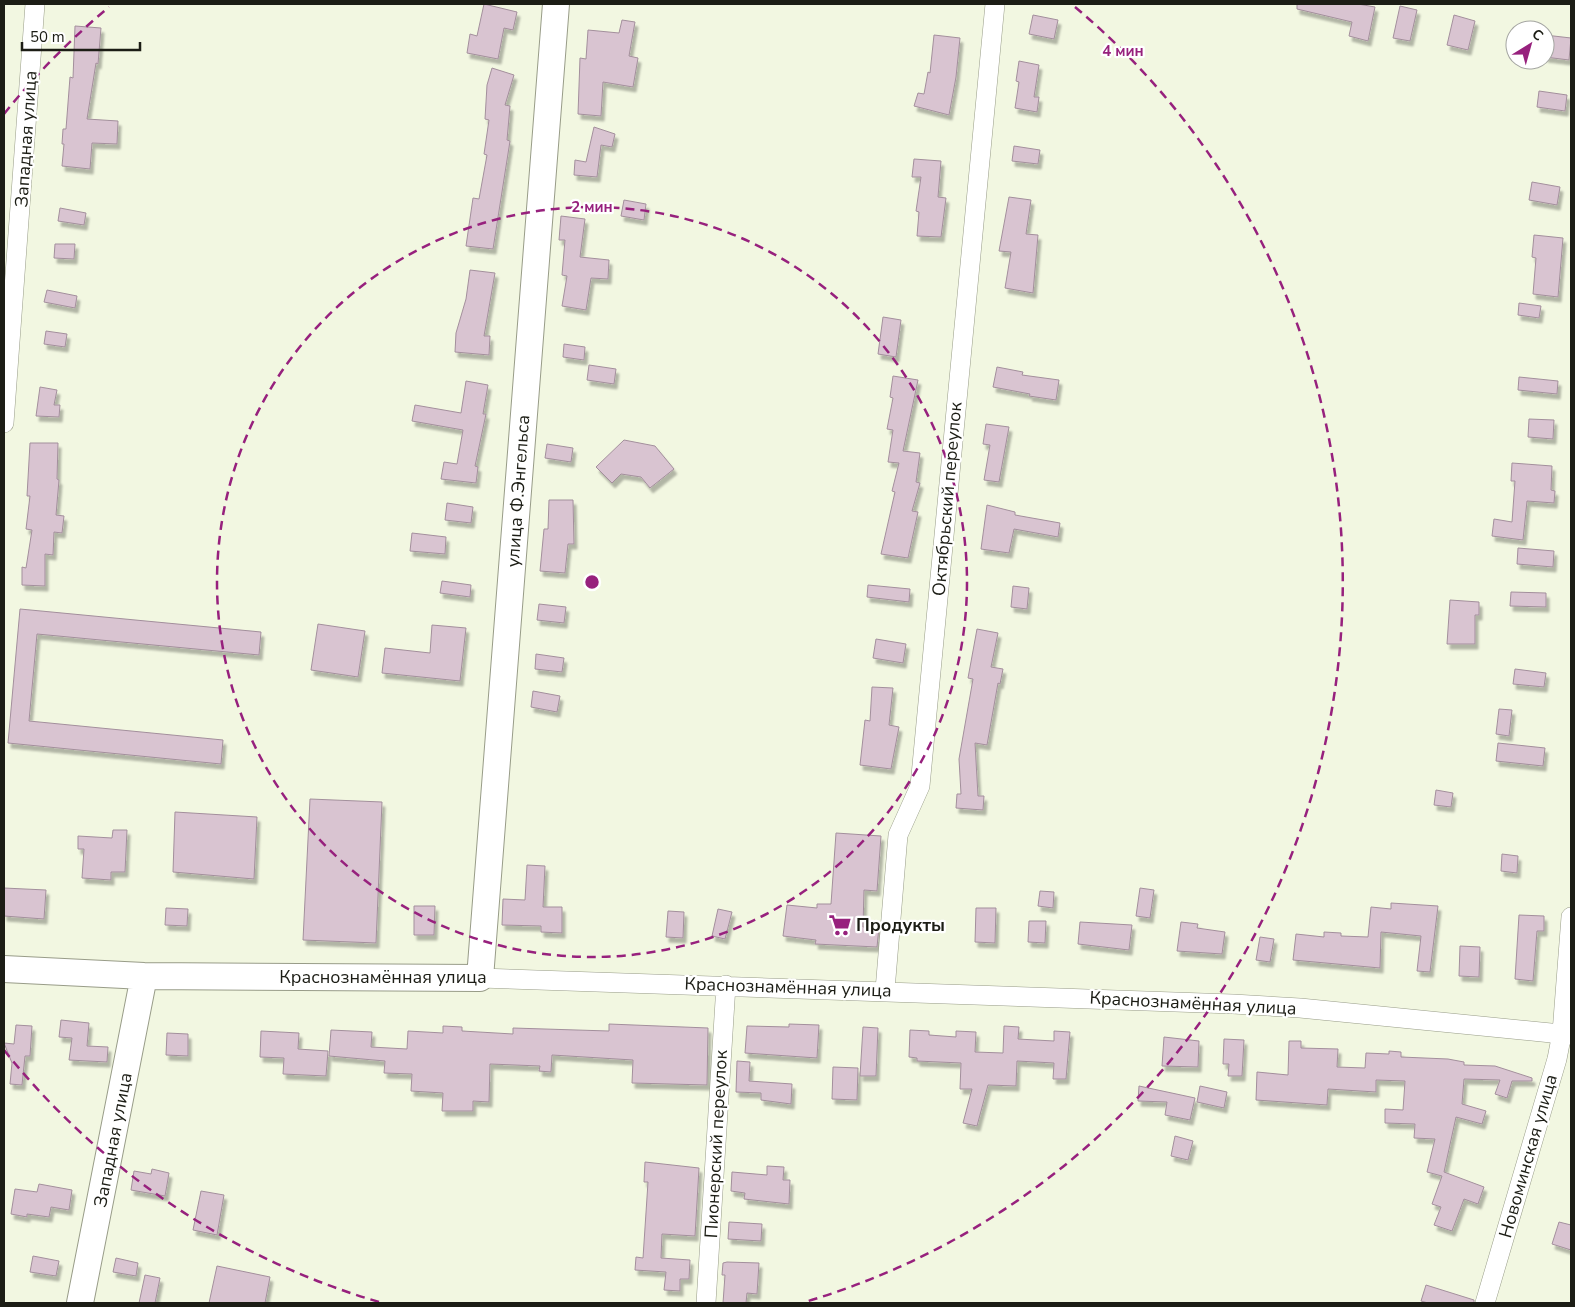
<svg xmlns="http://www.w3.org/2000/svg" width="1575" height="1307" viewBox="0 0 1575 1307" font-family="'Nunito Sans',sans-serif">
  <style>
    .building { fill: #d9c4d1; stroke: #a38f9c; filter: url(#shadow) }
    .lines { fill: none; stroke-linecap: round; stroke-linejoin: round }
    .minor-casing { stroke: #989c88; stroke-width: 20 }
    .secondary-casing { stroke: #989c88; stroke-width: 28 }
    .minor { stroke: #fff; stroke-width: 19 }
    .secondary { stroke: #fff; stroke-width: 26 }
    .ring { fill: none; stroke: #97217d; stroke-width: 2.5; stroke-dasharray: 9 6 }
    .labels { text-anchor: middle; dominant-baseline: central; stroke-width: 4.5; stroke-linejoin: round; paint-order: stroke }
    .street-label { font-size: 18px; fill: #1c1d15; stroke: #fff }
    .poi-label { font-size: 18px; font-weight: bold; fill: #1c1d15; stroke: #fff; text-anchor: start }
    .centre { fill: #97217d; stroke: #fff; stroke-width: 2.5 }
    .ring-label { font-size: 15px; text-anchor: middle; font-weight: bold; fill: #97217d; stroke: #fff; stroke-width: 4.5; stroke-linejoin: round; paint-order: stroke }
  </style>
  <defs>
    <filter id="shadow"><feDropShadow dx="3" dy="5" stdDeviation="1" flood-color="#0004"/></filter>
  </defs>
  <rect width="100%" height="100%" fill="#f2f7e1"/>
  <path class="building" d="M484,4l33,8 -4,18 -9,-2 -6,31 -31,-6 3,-19 7,2z
    M1297,4h61l17,3 -7,34 -19,-5 3,-14 -55,-13z
    M1400,6l17,4 -7,31 -17,-3z
    M1033,15l25,5 -4,19 -25,-5z
    M1454,15l21,6 -7,29 -21,-5z
    M622,20l13,2 -6,34 9,2 -5,29 -30,-5 -2,34 -23,-2 2,-56 6,1 2,-29 31,3z
    M75,26l26,2 -3,36 -2,-1 -9,56 31,2 -1,23 -25,-1 -2,26 -28,-3 2,-22h-2l1,-15h3l4,-52 3,1z
    M934,35l26,3 -4,39 -7,38 -35,-9 4,-13 6,1 4,-22 2,1z
    M1545,35l26,3 -2,22 -24,-3z
    M1019,61l20,4 -5,32h5l-2,15 -22,-4 4,-26 -3,-1z
    M492,68l22,7 -9,30 5,1 -3,34 3,1 -17,108 -27,-3 7,-48 6,1 8,-44 -3,-1 5,-34 -4,-1 2,-34z
    M1539,91l28,4 -2,16 -28,-4z
    M594,127l21,7 -3,13 -11,-2 -4,32 -23,-2 1,-15 11,2z
    M1014,146l26,4 -2,14 -26,-3z
    M914,159l27,2 -3,36 8,1 -5,39 -24,-1 2,-24 -3,-1 5,-34h-9z
    M1532,182l28,5 -3,18 -28,-5z
    M1009,197l22,3 -5,34 12,1 -5,58 -28,-5 6,-36 -12,-1z
    M624,200l22,4 -2,16 -23,-4z
    M60,208l26,5 -2,12 -26,-4z
    M561,216l24,3 -5,38 29,3 -1,19 -17,-1 -5,32 -24,-4 5,-30 -5,-1 3,-35h-6z
    M1534,235l29,3 -5,59 -25,-3 3,-36 -4,-1z
    M55,244h20l-1,15 -20,-1z
    M470,270l25,3 -11,63h6l-1,19 -34,-3 1,-19 10,-34z
    M47,290l30,6 -2,12 -31,-6z
    M1519,303l22,3 -2,12 -21,-3z
    M883,317l18,3 -5,37 -18,-3z
    M46,331l21,3 -2,13 -21,-3z
    M564,344l21,3 -1,13 -21,-3z
    M589,365l27,4 -2,15 -27,-4z
    M997,367l26,5 -1,3 37,5 -3,20 -27,-4 1,-2 -37,-7z
    M893,376l25,4 -15,71 17,2 -4,29 4,1 -8,28 6,1 -10,46 -27,-4 14,-62 -3,-1 7,-28 -11,-1 5,-32 -6,-1 6,-31 -3,-1z
    M1519,377l39,4 -1,13 -39,-4z
    M466,381l22,4 -5,29h3l-11,52 3,1 -2,16 -35,-4 3,-17 13,2 6,-34 -51,-9 3,-16 46,8z
    M40,387l17,3 -3,15h6l-1,12 -23,-1z
    M1529,419l25,1 -1,19 -25,-2z
    M986,424l23,3 -10,55 -15,-2 6,-35 -7,-1z
    M624,440l31,6 19,23 -24,19 -9,-11 -20,-3 -9,9 -16,-16z
    M30,443h28l-1,36 2,1 -3,35 8,1 -2,17 -8,-1 -1,23 -8,-1v32l-23,-1v-18l4,1 6,-38 -6,-1 4,-33h-3z
    M547,444l26,4 -2,14 -26,-4z
    M1512,463l40,3 -1,24 4,1 -1,12 -27,-2 -4,39 -31,-4 2,-17 18,3 3,-41h-4z
    M549,500h24l1,44h-6l-3,29 -25,-2 4,-42h4z
    M447,503l26,4 -2,16 -26,-3z
    M987,505l28,7v3l45,8 -2,14 -44,-8 -5,24 -28,-4z
    M412,533l34,4 -1,17 -35,-3z
    M1518,548l36,3 -1,16 -36,-3z
    M442,581l29,4 -1,12 -30,-4z
    M868,585l42,4 -1,13 -42,-5z
    M1013,586l16,2 -2,21 -16,-2z
    M1511,592l35,1v14l-36,-1z
    M1450,600l29,2v13h-4v29h-28z
    M539,604l27,3 -2,16 -27,-3z
    M20,609l241,23 -2,23 -222,-21 -8,87 194,19 -2,24 -213,-21z
    M318,624l47,7 -7,46 -47,-7z
    M432,625l34,3 -6,53 -78,-8 3,-25 45,5z
    M977,629l21,4 -7,34 12,2 -3,15 -2,-1 -11,62 -12,-2 3,53h6l-1,14 -27,-2 1,-14h4l-2,-35 14,-80 -5,-1z
    M876,639l30,5 -3,19 -30,-5z
    M536,654l28,4 -2,14 -27,-3z
    M1515,669l31,4 -2,14 -31,-3z
    M872,687l21,1 -4,37 10,2 -8,42 -31,-4 5,-45 5,1z
    M533,691l27,5 -3,16 -26,-5z
    M1499,709l13,1 -3,26 -13,-2z
    M1498,743l47,5 -2,18 -47,-5z
    M1436,790l17,3 -2,14 -17,-2z
    M310,799l72,3 -6,141 -73,-3z
    M175,812l82,5 -3,62 -81,-7z
    M113,830h14l-2,42h-14v8l-29,-2 2,-29h-6v-13l34,2z
    M836,833l45,3 -4,55 -13,-1 -1,37h16l-2,20 -62,-3 1,-4 -33,-4 4,-31 30,3v-4h14z
    M1502,854l16,2 -1,17 -16,-2z
    M527,865l18,1 -2,41h19v26l-21,-1v-6l-39,-1 1,-26 22,1z
    M4,888l42,2 -2,29 -40,-3z
    M1140,888l14,2 -4,28 -14,-2z
    M1040,891l14,1 -1,16 -15,-2z
    M1391,903l47,3 -8,66 -13,-1 4,-35 -40,-4 -1,36 -87,-8 3,-26 28,3v-5l17,1v3l27,1 3,-30 20,2z
    M414,906h21l-1,29h-20z
    M166,908l22,1 -1,17 -22,-1z
    M976,908h20l-1,35 -20,-1z
    M718,909l14,3 -7,27 -13,-3z
    M668,911l16,1 -1,26 -17,-1z
    M1519,915l25,1v15h-7l-4,50 -18,-2z
    M1029,921h17l-1,22 -17,-1z
    M1080,922l52,3 -3,25 -51,-6z
    M1181,922l17,2 -1,4 28,4 -3,22 -45,-3z
    M1260,937l14,2 -4,23 -14,-2z
    M1460,946l20,1 -1,30 -20,-1z
    M61,1020l28,3 -2,23 21,1 -1,15 -38,-2 3,-22 -13,-1z
    M609,1024l99,4 -1,57 -75,-2 1,-23 -81,-5 -1,17 -12,-1 1,-5 -50,-2 -1,38 -16,-1v10h-31l1,-18 -32,-2 1,-17 -28,-1 1,-12 -56,-5 2,-26 41,2 -1,15 36,2 1,-18 35,2v-7l19,1v4l51,3v-6l96,3z
    M789,1024l30,1 -2,33 -72,-5 2,-27 42,1z
    M16,1025l16,1 -2,30h-5l-3,29 -12,-1 2,-21 -8,-20 10,1z
    M1004,1026l15,1 -1,12 36,2v-10l16,1 -4,47h-13l1,-16 -37,-2 -1,25 -28,-1 -11,41 -14,-3 9,-34h-12l1,-26 -44,-2v-3l-8,-1 1,-27 19,1v4l27,2v-6l20,1 -1,20 28,1z
    M863,1027l15,1 -2,48h-16z
    M261,1031l38,2 -1,16 30,2 -2,25 -43,-2 1,-16 -24,-1z
    M167,1033l21,1v22l-22,-1z
    M1164,1037l35,4 -1,26 -36,-1z
    M1224,1039l20,1 -2,36h-14l1,-12h-6z
    M1289,1041h12v7l37,1 -1,18 28,1 1,-15 23,1v-3l12,1v5l47,2 16,3v3l31,1 37,12v3h-20l-5,17 -12,-4 5,-14 -36,-1 -2,25 24,7 -4,13 -26,-7 -12,55 40,15 -6,17 -14,-5 -12,32 -18,-6 7,-18 -9,-3 10,-28 -15,-4 8,-33 -21,-1 1,-14 -30,-1v-14l18,1 2,-29 -29,-1v12l-48,-3 -1,16 -71,-5 1,-28 31,3z
    M737,1061l13,1 -1,19 43,3 -1,20 -30,-4v-7l-25,-1z
    M833,1067l25,1 -1,32 -25,-1z
    M1139,1086l56,12 -5,22 -25,-5 2,-13 -29,-1z
    M1200,1086l27,6 -3,16 -27,-6z
    M1175,1136l18,5 -5,19 -17,-4z
    M645,1162l54,6 -4,68 -33,-2 -1,24 29,2 -1,19h-9v12l-16,-1 2,-18 -31,-2 1,-13 7,1 5,-76h-4z
    M767,1166l17,1 -1,13h7l-1,24 -45,-5 1,-6 -14,-2 1,-19 35,3z
    M152,1169l17,4 -4,23 -34,-6 3,-19 17,3z
    M39,1184l33,6 -3,20 -18,-3 -2,10 -22,-3v3l-16,-3 4,-25 22,3z
    M201,1191l23,4 -7,40 -24,-5z
    M729,1222l33,2 -1,17 -33,-2z
    M1559,1222l12,3v25l-19,-6z
    M33,1256l26,5 -3,15 -26,-4z
    M116,1258l22,5 -2,13 -23,-4z
    M727,1262l32,1 -2,31 -10,-1 -1,10h-23l2,-28h-3l1,-12z
    M217,1266l53,11 -5,26h-56z
    M145,1275l15,3 -5,25h-16z
    M1426,1285l48,15v3h-46l-7,-2z"/>
  <g class="lines">
    <defs>
      <path id="minor" d="M4,423l31,-419
        M480,978l753,26 67,4 271,27
        M885,990l13,-155 22,-49 75,-782
        M706,1303l20,-318
        M1485,1303l72,-244 5,-26 9,-116"/>
      <path id="secondary" d="M4,969l140,7 336,2 76,-974
        M80,1303l64,-327"/>
    </defs>
    <use href="#minor" class="minor-casing"/>
    <use href="#secondary" class="secondary-casing"/>
    <use href="#minor" class="minor"/>
    <use href="#secondary" class="secondary"/>
  </g>
  <g class="ring">
    <circle cx="592" cy="582" r="375"/>
    <path d="M379 1302A751 751 0 0 1 4 1050M4 114A751 751 0 0 1 109 7M1075 7A751 751 0 0 1 805 1302"/>
  </g>
  <defs>
    <symbol id="supermarket-bare" viewBox="-9 -9 18 18"><path d="M-6-5.5h2.5l.6 2H6L4.5 2H-2.5L-4.4-4H-6ZM-1.5 3.2a1.3 1.3 0 1 0 .1 0ZM3 3.2a1.3 1.3 0 1 0 .1 0Z" fill="#97217d" stroke="#fff" stroke-width="2.5" paint-order="stroke"/></symbol>
  </defs>
  <g fill-rule="evenodd">
    <use href="#supermarket-bare" x="824" y="909" width="32" height="32"/>
  </g>
  <g class="labels">
    <g class="street-label">
      <text transform="translate(26 139) rotate(-86)">Западная улица</text>
      <text transform="translate(518 491) rotate(-86)">улица Ф.Энгельса</text>
      <text transform="translate(947 499) rotate(-85)">Октябрьский переулок</text>
      <text x="383" y="977">Краснознамённая улица</text>
      <text transform="translate(788 987) rotate(2)">Краснознамённая улица</text>
      <text transform="translate(1193 1003) rotate(3)">Краснознамённая улица</text>
      <text transform="translate(113 1140) rotate(-79)">Западная улица</text>
      <text transform="translate(716 1144) rotate(-87)">Пионерский переулок</text>
      <text transform="translate(1528 1156) rotate(-74)">Новоминская улица</text>
    </g>
    <g class="poi-label">
      <text x="856" y="925">Продукты</text>
    </g>
  </g>
  <circle cx="592" cy="582" r="8" class="centre"/>
  <g class="ring-label">
    <text x="1123" y="56">4 мин</text>
    <text x="592" y="212">2 мин</text>
  </g>
  <rect width="1575" height="1307" fill="none" stroke="#1c1d15" stroke-width="10"/>
  <g transform="translate(1530 45) rotate(37)"><circle r="24" fill="#ffffff" stroke="#a4a5a1"/>
  <path d="M0-4L9 19L0 12L-9 19Z" fill="#97217d"/>
  <text y="-8" font-size="14" font-weight="bold" text-anchor="middle" fill="#1c1d15">С</text>
  </g>
  <path d="M22 42v8h118v-8" fill="none" stroke="#1c1d15" stroke-width="2.5"/>
  <text x="30" y="42" font-size="15" fill="#1c1d15" stroke="#ffffff" stroke-width="4" paint-order="stroke">50 m</text>
</svg>
